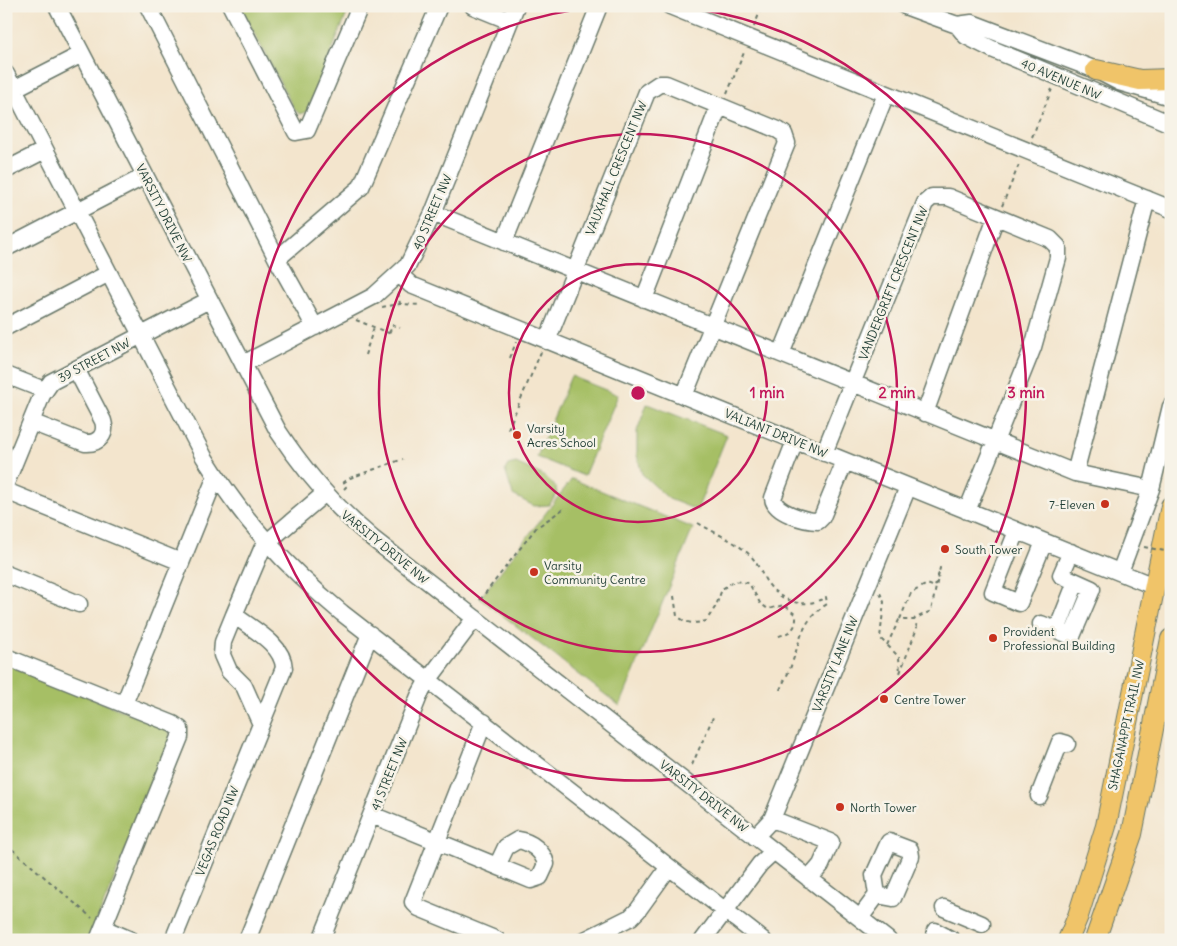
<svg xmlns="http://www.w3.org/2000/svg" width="1177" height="946" viewBox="0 0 1177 946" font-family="Delius,sans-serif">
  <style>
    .green { fill: #a6bf65; stroke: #627e4c }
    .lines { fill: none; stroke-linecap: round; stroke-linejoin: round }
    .minor-casing { stroke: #69786a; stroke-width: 19 }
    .major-casing { stroke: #69786a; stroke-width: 22 }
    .path { stroke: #69786a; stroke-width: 2; stroke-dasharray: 4 4; stroke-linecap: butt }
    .minor { stroke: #fff; stroke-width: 16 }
    .major { stroke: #f0c469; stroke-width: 20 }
    .path-bridge { stroke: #69786a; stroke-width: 2; stroke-dasharray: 4 4; stroke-linecap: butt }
    .ring { fill: none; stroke: #c2185b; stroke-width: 2.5 }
    .poi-dot { fill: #c8321e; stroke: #f7f3e8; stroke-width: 2 }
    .labels { text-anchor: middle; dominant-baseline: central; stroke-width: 5; stroke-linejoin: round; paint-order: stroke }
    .street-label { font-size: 12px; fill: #1f3d34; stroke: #f7f3e8 }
    .poi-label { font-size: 12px; fill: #1f3d34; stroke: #f7f3e8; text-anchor: start }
    .centre { fill: #c2185b; stroke: #f7f3e8; stroke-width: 2.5 }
    .ring-label { font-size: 15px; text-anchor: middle; font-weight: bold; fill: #c2185b; stroke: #f7f3e8; stroke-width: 5; stroke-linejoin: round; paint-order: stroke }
  </style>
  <rect width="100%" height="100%" fill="#f7f3e8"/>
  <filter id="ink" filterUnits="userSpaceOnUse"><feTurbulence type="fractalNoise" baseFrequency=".02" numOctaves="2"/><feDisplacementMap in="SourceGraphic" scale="10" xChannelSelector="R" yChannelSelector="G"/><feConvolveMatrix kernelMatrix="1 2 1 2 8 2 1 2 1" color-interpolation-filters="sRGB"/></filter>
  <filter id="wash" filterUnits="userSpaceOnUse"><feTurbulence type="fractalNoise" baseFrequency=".0096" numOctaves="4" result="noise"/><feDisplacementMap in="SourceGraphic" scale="20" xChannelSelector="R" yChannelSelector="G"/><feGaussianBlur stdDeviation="1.12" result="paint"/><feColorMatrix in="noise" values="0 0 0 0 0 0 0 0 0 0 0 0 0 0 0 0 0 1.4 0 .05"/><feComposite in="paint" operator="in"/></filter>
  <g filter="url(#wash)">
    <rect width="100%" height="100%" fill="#f3e5cd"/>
    <path class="green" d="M240,6h110l-43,106 -7,2 -6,-5z
      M571,376l47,19 -34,81 -47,-19z
      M647,404l80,31 -30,75 -28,-11 -27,-25 -5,-19v-24z
      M516,463l26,12 14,12 1,7 -8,11 -15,1 -21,-11 -8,-25 3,-5z
      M572,479l121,49 -73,178 -140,-108z
      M6,664l160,64 6,10 -83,202h-83z"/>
  </g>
  <g filter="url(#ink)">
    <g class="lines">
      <defs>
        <path id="minor" d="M57,6l221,425c27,41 57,76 94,107l516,402
          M148,6l129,253 84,-72 78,-181
          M231,6l65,126 11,-2 53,-124
          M473,6l37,15
          M670,6l501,203
          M905,6l52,19 15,-2 124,47 23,12 52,15
          M957,25l9,11 26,13 179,75
          M6,74l198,383c40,64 80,108 138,156l421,327
          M6,93l76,-39
          M6,170l39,-20
          M433,213l642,260 76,16
          M504,242l95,-236
          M6,248l139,-72
          M277,259l38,68
          M400,275l11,10 745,302
          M644,299l72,-185 6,-7
          M6,327l103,-54
          M547,341l100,-249 12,-8h7l112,46 6,4 3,9 -103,253
          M781,354l105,-260
          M243,364l131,-68 34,-31 25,-52 83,-207
          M6,375l38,15
          M925,413l71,-196
          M31,422l54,21c14,1 22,-9 18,-22l-27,-52
          M795,441l-22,57c1,14 31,23 45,23l4,-4 23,-56
          M824,453l101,-250 7,-6h16l102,42 8,8v11l-25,89 -66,164
          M1075,473l72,-274
          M6,483l36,-88 9,-13 158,-82
          M6,491l175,71
          M1017,531l-24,61 26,11 25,-61
          M1120,572l31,-83 20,-83
          M6,574l73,30
          M234,615l-11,27 -1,13 7,16 15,15 16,36
          M1041,624l31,12 20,-47 -31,-14 10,-23
          M1057,630l19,-48
          M6,657l167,67 7,5v8l-82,203
          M124,704l92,-228
          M484,722l-71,180 6,6 78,32
          M1039,796l21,-54 7,2
          M372,815l159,65 9,-3 6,-13c-3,-13 -15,-22 -28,-24l-12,7 -9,19
          M772,819l59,23 -10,23 -12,14
          M755,837l17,-18 136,-332
          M944,908l38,16
          M860,918l17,-23 -3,-20 15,-33 21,8 1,6 -18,42 -16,-3
          M103,928l28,12
          M935,931l17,9
          M173,940l111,-272c-1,-24 -32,-39 -50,-53l28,-66 9,-10 53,-45
          M247,940l123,-306
          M321,940l98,-244 7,-13 49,-65
          M585,940l46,-23 7,-7 31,-43
          M703,940l57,-76 14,-13"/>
        <path id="major" d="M1096,70l44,10 31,-1
          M1068,940l10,-24 28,-90 65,-320
          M1095,940l37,-106 39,-195"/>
      </defs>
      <use href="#minor" class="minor-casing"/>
      <use href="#major" class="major-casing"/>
      <path class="path" d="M754,27l8,-21
        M727,94l18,-44
        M1032,137l20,-48
        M1002,206l18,-44
        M398,293l2,11
        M382,307l18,-3 22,1
        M356,320l35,14
        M389,333l4,-8 7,3
        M365,355l9,-28
        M510,358l6,-16
        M508,429l33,-77
        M344,489l2,-2 -3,-4 7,-5 53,-19
        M698,523c18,11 36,17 52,32 7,7 11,18 16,26 14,21 38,29 60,16l1,7c-25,16 -26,34 -35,59 -3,10 -9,19 -13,29
        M880,593l4,9 -4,36 7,7 12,-25h16l2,8 -17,45 -1,-16 -12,-12
        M674,596l3,20c10,8 16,8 29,5l10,-15 6,-17 12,-8 15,2 11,20 8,6 16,-4 12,10c1,15 -7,18 -20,22
        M480,600l56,-72 30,-21
        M900,619l11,-26 16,-9 8,3 5,-19 -9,43 -17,8
        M692,765l22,-50
        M6,844l86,74"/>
      <use href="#minor" class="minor"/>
      <use href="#major" class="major"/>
      <path class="path-bridge" d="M1144,547l27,5"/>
    </g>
  </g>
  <g class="ring">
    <circle cx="638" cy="393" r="129"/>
    <circle cx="638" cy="393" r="259"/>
    <path d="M672 6A388 388 0 1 1 604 6"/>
  </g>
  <g class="poi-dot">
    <circle cx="517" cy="435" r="5"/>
    <circle cx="1105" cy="504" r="5"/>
    <circle cx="945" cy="549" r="5"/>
    <circle cx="534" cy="572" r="5"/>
    <circle cx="993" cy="638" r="5"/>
    <circle cx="884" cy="699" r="5"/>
    <circle cx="840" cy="807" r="5"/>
  </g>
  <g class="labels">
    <g class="street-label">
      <text transform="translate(1061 79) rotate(23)">40 AVENUE NW</text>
      <text transform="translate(616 168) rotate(-68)">VAUXHALL CRESCENT NW</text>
      <text transform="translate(432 212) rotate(-67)">40 STREET NW</text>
      <text transform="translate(164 213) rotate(63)">VARSITY DRIVE NW</text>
      <text transform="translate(893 283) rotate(-68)">VANDERGRIFT CRESCENT NW</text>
      <text transform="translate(94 360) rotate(-28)">39 STREET NW</text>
      <text transform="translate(776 433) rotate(22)">VALIANT DRIVE NW</text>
      <text transform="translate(385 547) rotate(39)">VARSITY DRIVE NW</text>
      <text transform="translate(835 664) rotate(-68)">VARSITY LANE NW</text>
      <text transform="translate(1126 725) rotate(-78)">SHAGANAPPI TRAIL NW</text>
      <text transform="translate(389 774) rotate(-68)">41 STREET NW</text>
      <text transform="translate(704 796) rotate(38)">VARSITY DRIVE NW</text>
      <text transform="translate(217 831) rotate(-68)">VEGAS ROAD NW</text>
    </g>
    <g class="poi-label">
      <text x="527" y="428">Varsity<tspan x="527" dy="14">Acres School</tspan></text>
      <text x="1095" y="504" text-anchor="end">7-Eleven</text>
      <text x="955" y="549">South Tower</text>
      <text x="544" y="565">Varsity<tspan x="544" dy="14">Community Centre</tspan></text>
      <text x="1003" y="631">Provident<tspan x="1003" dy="14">Professional Building</tspan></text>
      <text x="894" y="699">Centre Tower</text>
      <text x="850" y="807">North Tower</text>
    </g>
  </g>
  <circle cx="638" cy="393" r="8" class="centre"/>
  <g class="ring-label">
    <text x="767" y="398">1 min</text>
    <text x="897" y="398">2 min</text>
    <text x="1026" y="398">3 min</text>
  </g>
  <rect width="1177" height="946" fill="none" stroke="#f7f3e8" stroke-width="25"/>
</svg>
